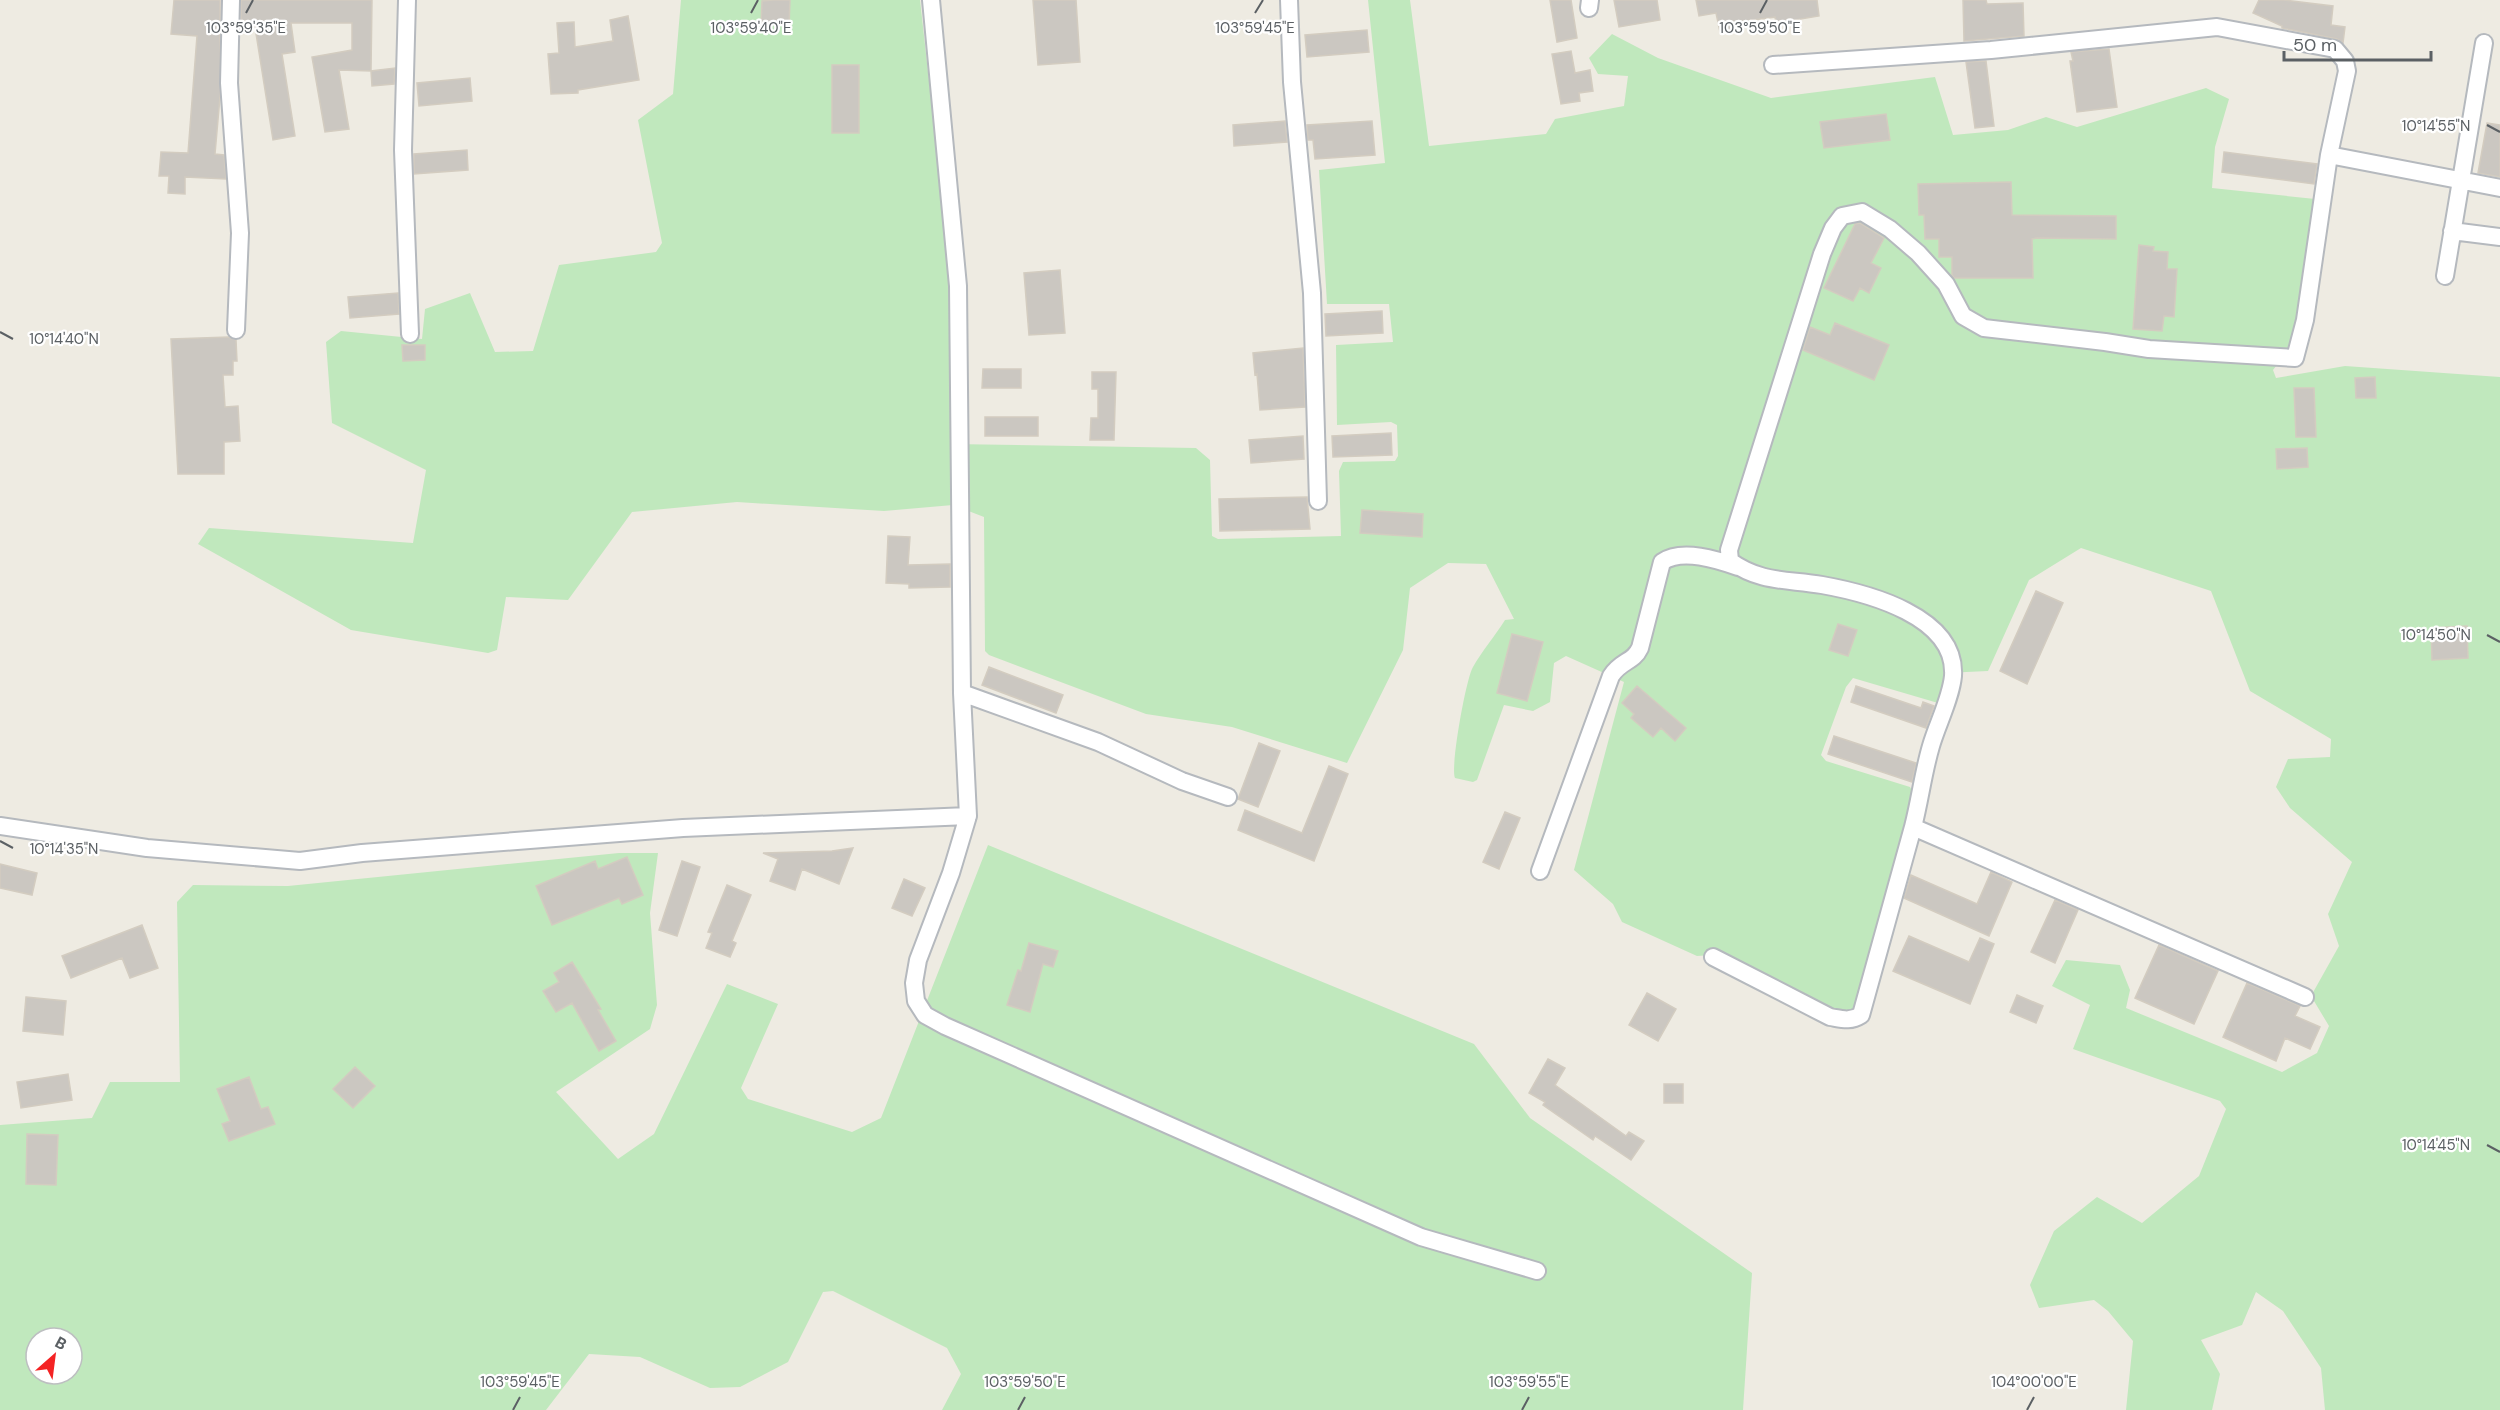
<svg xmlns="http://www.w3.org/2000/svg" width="2500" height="1410" viewBox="0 0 2500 1410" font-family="'DM Sans',sans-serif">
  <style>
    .green { fill: #c0e8bd; fill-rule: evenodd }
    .building { fill: #cbc7c1; stroke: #d3ccc0; stroke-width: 1.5 }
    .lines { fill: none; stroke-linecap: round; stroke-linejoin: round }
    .minor-casing { stroke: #b5b9be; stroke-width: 20 }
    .minor { stroke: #fff; stroke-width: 16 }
    .ticks { fill: none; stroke: #5b6064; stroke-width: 2 }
    .ticks-label { font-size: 15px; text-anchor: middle; fill: #5b6064; stroke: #fff; stroke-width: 4.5; stroke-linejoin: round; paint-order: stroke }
  </style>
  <rect width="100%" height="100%" fill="#eeebe2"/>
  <path class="green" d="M681,0h239l32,288 -1,156 245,4 14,12 2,76 6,3 123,-3 -2,-65 4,-9 52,-1 3,-5 -1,-31 -6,-3 -54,3 -1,-80 57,-3 -4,-38h-62l-8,-134 66,-7 -17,-163h42l19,146 117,-12 9,-15 69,-13 4,-30 -30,-2 -9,-16 23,-24 46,24 113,40 164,-21 18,58 55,-5 38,-13 31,10 129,-39 23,11 -14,48 -3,41 103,11 -16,124 -9,25 -17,22 3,8 69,-12 155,11v1033h-175l-4,-42 -38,-57 -27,-19 -14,33 -41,15 19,34 -8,36h-86l7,-69 -25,-30 -14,-11 -55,8 -9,-23 24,-54 43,-34 45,26 57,-47 27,-67 -6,-8 -147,-52 17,-44 -38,-19 14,-26 54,5 10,25 -4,18 156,64 35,-19 12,-27 -18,-30 28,-50 -11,-32 24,-52 -62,-54 -14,-21 12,-28 42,-2 1,-18 -81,-48 -39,-100 -130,-43 -52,32 -41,91 -43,2 -7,30 -85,-25 -7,9 -25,68 5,6 84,26 5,9 -58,213 -21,5 -123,-59 -16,1 -75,-34 -9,-18 -39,-34 50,-188 -58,-26 -12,7 -4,39 -17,9 -29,-6 -27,75 -4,2 -18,-4c-5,-10 11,-100 18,-111 9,-16 22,-31 32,-47l9,-1 -28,-55 -38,-1 -38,25 -7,62 -56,113 -115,-36 -86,-13 -157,-59 -4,-4 -1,-134 -31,-12 -69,6 -147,-9 -105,10 -64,88 -62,-3 -9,53 -9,3 -137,-23 -153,-86 11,-16 204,15 13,-73 -94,-47 -6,-81 15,-11 81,8 3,-30 45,-16 25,59 38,-1 26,-86 97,-13 6,-9 -24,-123 35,-26z
    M988,845l486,199 56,74 222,155 -9,137h-801l19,-36 -14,-26 -114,-57 -10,1 -35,70 -48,25 -30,1 -70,-31 -51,-3 -43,56h-546v-285l92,-7 18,-36h70l-3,-180 16,-17 95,1 331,-33h39l-8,60 7,92 -7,24 -94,63 62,67 36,-25 73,-150 51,20 -37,84 7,11 104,33 29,-14zM36,1338h36v36h-36z"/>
  <path class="building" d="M174,0h46v97l-5,57 9,1 2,24 -41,-2v17l-17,-1 1,-17h-10l2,-24 27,1 9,-117 -26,-2z
    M241,0h131l-1,71 -32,-1 10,59 -24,3 -13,-75 40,-7v-27h-61l4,29 -13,2 13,82 -22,4 -19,-119h-13z
    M773,0h17l-1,26 -28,-2 1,-23z
    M1033,0h43l4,62 -42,3z
    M1550,0h21l6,38 -20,4z
    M1614,0h43l3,20 -41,7z
    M1696,0h121l2,16 -43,7 -1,-6 -37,5 2,7 -20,3 -4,-19 -17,3z
    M1963,0h23l1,4 36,-1 1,33 -60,5z
    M2259,0h25l49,6 -2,19 14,2 -2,16 -6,-4 -55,-11v-2l-29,-13z
    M628,16l11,64 -61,10v3l-27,1 -3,-40 11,-1 -2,-30 17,-1 1,25 38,-6 -3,-21z
    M1367,30l2,22 -62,5 -2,-22z
    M2109,49l8,58 -40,5 -7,-51h3l-2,-9z
    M1571,51l4,22 15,-3 3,21 -14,2 1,8 -19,3 -9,-50z
    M1986,61l8,65 -19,2 -9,-66z
    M832,65h27v68h-27z
    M395,68l-1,16 -22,2 -1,-15z
    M470,78l2,23 -53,5 -2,-23z
    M1886,114l4,26 -66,8 -4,-26z
    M1285,121l2,21 -53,4 -1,-21z
    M1372,121l3,34 -60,4 -2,-19h-5l-1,-15z
    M2487,123l13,2v52l-22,-4z
    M467,150l1,20 -54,4v-20z
    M2224,152l93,12 -3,20 -92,-12z
    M2011,182l1,33 104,1v23l-79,-1 -5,1 1,39h-79l-2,-3v-18h-13v-18h-14l-1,-24h-5l-1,-31z
    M1860,223l24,15 -13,25 10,5 -12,25 -9,-5 -7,13 -29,-13 31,-64z
    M2139,245l15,2 -1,4 15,1 -1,17h10l-3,48 -10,-1 -2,15 -29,-2z
    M1060,270l5,63 -36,2 -5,-62z
    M398,293l1,21 -49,4 -2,-21z
    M1382,311l1,22 -57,3 -1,-22z
    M1835,323l54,22 -15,35 -71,-30 7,-23 20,8z
    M229,337l7,3 1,21h-4v14h-10l2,32 13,-1 2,35 -16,1v32h-46l-7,-135z
    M402,345h23v15l-22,1z
    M1303,348l2,59 -45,3 -3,-36 -2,1 -2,-22z
    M983,369h38v19h-39z
    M1092,372h24l-2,68h-24l1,-22h7v-29h-6z
    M2375,377l1,21h-20l-1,-20z
    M2294,388h20l2,49h-20z
    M985,417h53v19h-53z
    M1391,433l1,22 -59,2 -1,-21z
    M1303,436l1,23 -53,4 -2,-23z
    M2307,448l1,19 -31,2 -1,-20z
    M1307,497l3,32 -90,2 -1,-32z
    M1362,510l61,4 -1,23 -62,-4z
    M888,536l22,1 -2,28 42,-1v23l-41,1v-4l-23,-1z
    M2036,591l27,12 -36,81 -27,-13z
    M1838,624l19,6 -9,26 -19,-6z
    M2467,626l1,32 -36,2 -1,-32z
    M1512,634l31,8 -16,59 -30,-8z
    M989,667l74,28 -7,18 -74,-28z
    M1637,686l49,42 -11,13 -14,-13 -8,9 -22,-19 3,-4 -12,-11z
    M1856,686l65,22 2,-6 11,4 -8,22 -75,-26z
    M1834,736l82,27 -4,19 -84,-28z
    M1259,743l21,8 -22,56 -20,-8z
    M1329,766l19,8 -34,87 -76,-31 7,-20 57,23z
    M1505,812l15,6 -21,51 -16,-7z
    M853,848l-14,36 -37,-15 -7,21 -25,-9 8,-22 -15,-6 69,-2z
    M627,857l16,38 -21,9 -3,-6 -67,27 -16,-39 59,-25 3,8z
    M682,861l18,6 -23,69 -18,-6z
    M0,864l37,9 -5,22 -32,-7z
    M1991,872l21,10 -23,54 -85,-38 7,-23 66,29z
    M904,879l21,9 -13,28 -20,-8z
    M727,885l24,10 -19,46 4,2 -6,14 -24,-9 6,-15 -4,-1z
    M2055,900l23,10 -23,53 -24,-11z
    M142,925l16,43 -28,10 -8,-20 -51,20 -9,-22z
    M1909,936l60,26 11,-24 14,6 -24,60 -77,-33z
    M1029,943l29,8 -5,16 -10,-3 -13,48 -23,-7 11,-35 3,1z
    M2159,945l59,26 -24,53 -59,-26z
    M572,962l29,47 -3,1 18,31 -17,10 -27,-48 -16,9 -13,-21 16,-9 -5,-9z
    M2247,983l53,23 -5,10 25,11 -10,22 -25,-11 -9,23 -53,-24z
    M1647,993l29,16 -18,32 -29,-16z
    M2017,995l26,11 -7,17 -26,-11z
    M26,997l40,4 -3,34 -40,-4z
    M1548,1059l17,9 -10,17 71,51 3,-4 15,9 -13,19 -36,-24 -2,4 -50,-35 2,-3 -16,-9z
    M355,1067l20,19 -22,22 -20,-19z
    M68,1074l4,26 -51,8 -4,-26z
    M249,1077l12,32 7,-2 7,17 -46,17 -7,-17 8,-3 -13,-32z
    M1664,1084h19v19h-19z
    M27,1134l31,1 -2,50 -30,-1z"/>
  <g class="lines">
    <defs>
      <path id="minor" d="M231,0l-2,83 11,150 -4,97
        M407,0l-4,150 7,184
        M931,0l27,286 4,407 6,123 -17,57 -33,87 -4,23 2,18 9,14 20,11 476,211 116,34
        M1289,0l3,82 20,211 6,208
        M1589,8l1,-8
        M1773,65l218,-15 226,-23 118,22 10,12 2,10 -18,84 -24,165 -10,38 -146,-9 -44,-7 -121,-14 -21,-12 -17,-32 -28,-31 -28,-24 -28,-17 -20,4 -9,12 -11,26 -93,296 1,11c31,22 56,18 92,24 45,8 135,31 131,91 -2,22 -16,49 -22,70 -8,27 -11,54 -18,81l392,170
        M2329,155l171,33
        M2452,231l48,6
        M2445,276l39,-233
        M962,693l136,49 84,39 46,16
        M0,826l147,22 153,13 62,-8 321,-25 285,-12
        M1540,871l71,-195c10,-16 22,-13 29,-28l22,-86c20,-14 56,-2 76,5
        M1713,957l117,60c12,2 20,5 31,-2l52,-188"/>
    </defs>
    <use href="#minor" class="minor-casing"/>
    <use href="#minor" class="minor"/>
  </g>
  <path class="ticks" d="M246,13l7,-13M751,13l7,-13M1255,13l8,-13M1760,13l7,-13M2487,125l13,7M0,332l13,7M2487,635l13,7M0,841l13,7M2487,1145l13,7M513,1410l7,-13M1018,1410l7,-13M1522,1410l7,-13M2027,1410l7,-13"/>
  <g class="ticks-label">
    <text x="246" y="33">103°59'35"E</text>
    <text x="751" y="33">103°59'40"E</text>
    <text x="1255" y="33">103°59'45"E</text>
    <text x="1760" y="33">103°59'50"E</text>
    <text x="2436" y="131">10°14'55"N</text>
    <text x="64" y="344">10°14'40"N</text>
    <text x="2436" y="640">10°14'50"N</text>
    <text x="64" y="854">10°14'35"N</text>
    <text x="2436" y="1150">10°14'45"N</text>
    <text x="520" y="1387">103°59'45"E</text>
    <text x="1025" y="1387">103°59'50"E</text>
    <text x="1529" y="1387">103°59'55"E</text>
    <text x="2034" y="1387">104°00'00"E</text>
  </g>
  <g transform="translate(54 1356) rotate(28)"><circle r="28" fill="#ffffff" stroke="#bdbfc1" stroke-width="1.5"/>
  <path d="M0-4.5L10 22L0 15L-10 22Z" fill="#f42324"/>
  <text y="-9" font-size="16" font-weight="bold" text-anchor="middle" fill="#5b6064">B</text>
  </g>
  <path d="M2284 51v9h147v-9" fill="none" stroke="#5b6064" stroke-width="3"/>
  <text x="2293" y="51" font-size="18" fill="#5b6064" stroke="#ffffff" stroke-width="4.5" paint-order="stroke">50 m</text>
</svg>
